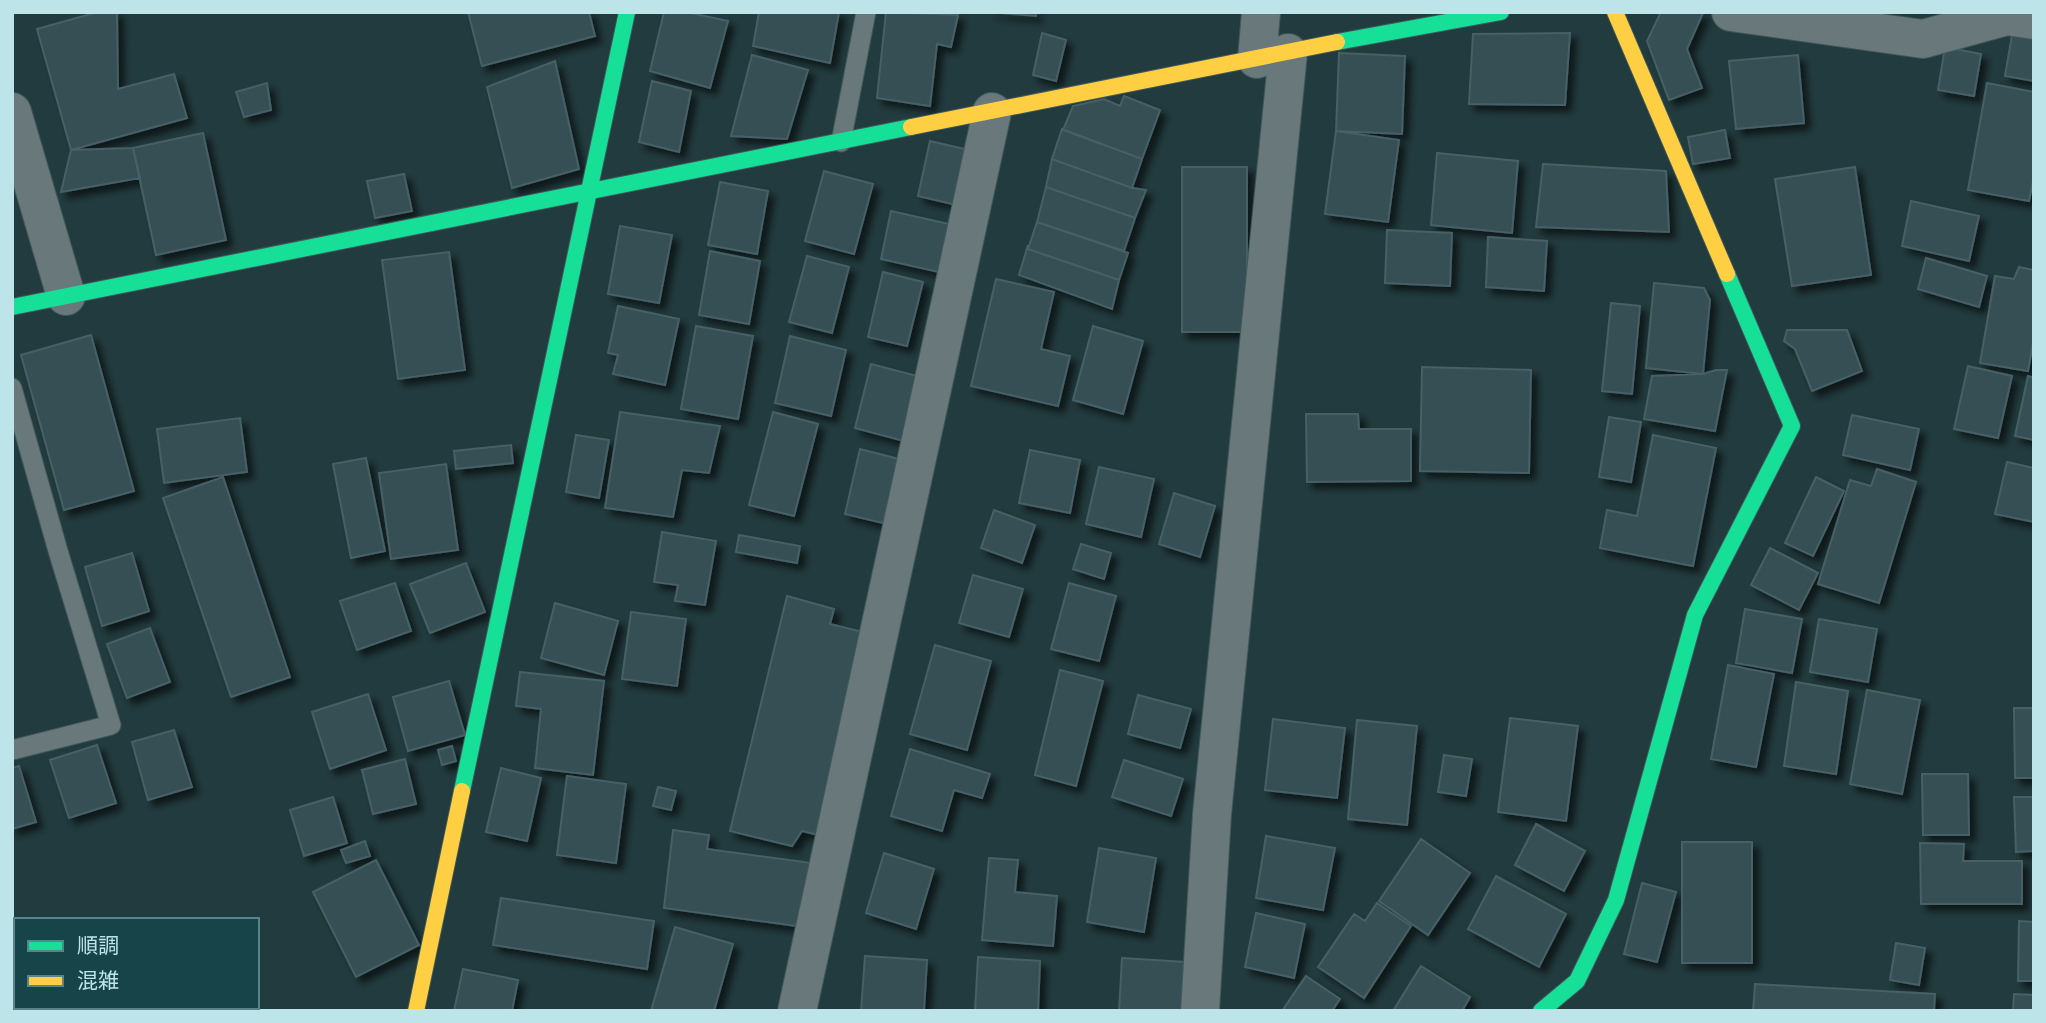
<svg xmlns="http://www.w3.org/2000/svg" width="2046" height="1023" viewBox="0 0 2046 1023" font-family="'Space Grotesk','Noto Sans JP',sans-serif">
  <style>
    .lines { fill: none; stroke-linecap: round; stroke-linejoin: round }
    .stream { stroke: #162b59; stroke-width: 12 }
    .building { fill: #354f54; stroke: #466066; stroke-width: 2; filter: url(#shadow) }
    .lane-casing { stroke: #40585a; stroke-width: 21 }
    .street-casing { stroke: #40585a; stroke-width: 40 }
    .fast-casing { stroke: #40585a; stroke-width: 18 }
    .slow-casing { stroke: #40585a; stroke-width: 18 }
    .lane { stroke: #69787a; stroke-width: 19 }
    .street { stroke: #69787a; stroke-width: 38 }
    .fast { stroke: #16e098; stroke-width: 16 }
    .slow { stroke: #ffcf43; stroke-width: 16 }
  </style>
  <defs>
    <filter id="shadow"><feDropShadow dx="6" dy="6" stdDeviation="3.5" flood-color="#0009"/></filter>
  </defs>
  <rect width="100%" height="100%" fill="#223b3e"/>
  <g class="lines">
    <path class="stream" d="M12,930l4,3
      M106,1007l2,4"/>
  </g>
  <path class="building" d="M98,12h19l1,77 56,-15 13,44 -116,32 -34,-121z
    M98,12h19l1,77 56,-15 13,44 -116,32 -34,-121z
    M468,12h121l6,24 -113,30z
    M664,12h22l42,9 -18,67 -60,-17z
    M759,12h80l-9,51 -77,-17z
    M886,12l72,3 -7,32 -14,-3 -7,62 -53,-8z
    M990,12h46v4z
    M1661,12l42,1 -16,36 15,39 -33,12 -22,-59z
    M1042,33l24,7 -10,41 -23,-6z
    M1570,33l-5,72 -96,-1 4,-70z
    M2012,35l22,3v43l-29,-5z
    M1945,47l36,7 -7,42 -36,-6z
    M1339,53l66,3 -3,78 -66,-3z
    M752,55l56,15 -21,69 -56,-3z
    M1798,55l6,68 -68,6 -7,-68z
    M555,61l24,108 -67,19 -25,-101z
    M652,81l39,10 -12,61 -40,-10z
    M267,83l4,27 -27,7 -8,-25z
    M1987,83l47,9v84l-5,25 -61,-11z
    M1124,96l36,14 -18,49 -79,-29 10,-24 31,-7 16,7z
    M1062,129l80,30 -10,29 -80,-29z
    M1725,130l5,28 -37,6 -5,-27z
    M1336,131l63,9 -11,82 -63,-8z
    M203,133l23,107 -70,15 -23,-107z
    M203,133l23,107 -70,15 -23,-107z
    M930,141l48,11 -13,55 -47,-11z
    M133,148l7,30 -79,14 10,-42z
    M1437,153l81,8 -6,72 -81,-8z
    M1052,159l80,29 14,2 -11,28 -89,-31z
    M1543,164l123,7 3,61 -133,-5z
    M1182,167h65v165h-65z
    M1855,167l16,108 -79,11 -17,-107z
    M824,171l49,13 -19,70 -49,-13z
    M404,174l8,37 -37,7 -8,-37z
    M720,182l48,9 -11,63 -49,-9z
    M1046,187l89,31 -11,33 -87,-29z
    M1911,201l68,15 -10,45 -67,-15z
    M891,211l58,13 -10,48 -58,-13z
    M1037,222l91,31 -9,27 -91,-31z
    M620,226l52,9 -13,68 -51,-9z
    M1387,230l65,3 -2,53 -65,-3z
    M1488,237l59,4 -3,50 -58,-4z
    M1028,245v4l91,31 -7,29 -93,-34z
    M710,251l50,10 -11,63 -50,-9z
    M449,252l16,118 -67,9 -16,-119z
    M807,256l42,11 -17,66 -43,-11z
    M1926,258l61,18 -8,31 -61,-18z
    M2019,267l15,3v67l-6,34 -48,-8 15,-87 19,3z
    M883,272l40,10 -16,64 -39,-9z
    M996,279l58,13 -13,57 29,7 -12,50 -87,-20z
    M1654,283l50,5 6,12 -7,74 -57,-6z
    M1611,303l29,3 -8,88 -30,-3z
    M618,306l61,13 -14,66 -52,-11 5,-19 -10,-2z
    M696,326l57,10 -15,83 -57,-10z
    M1093,326l50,15 -20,73 -50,-14z
    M1787,330h60l15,41 -50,20 -17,-42 -11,-8z
    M91,335l43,156 -70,19 -43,-155z
    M790,336l56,14 -15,66 -56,-13z
    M871,364l50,13 -17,64 -49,-13z
    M1968,366l44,10 -14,62 -44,-9z
    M1422,367l109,3 -2,103 -109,-2z
    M1716,370h11l-12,61 -71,-12 8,-43 51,-2z
    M2028,376l6,2v62l-19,-4z
    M620,412l100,14 -11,47 -27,-3 -9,47 -68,-9z
    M773,412l45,12 -24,92 -45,-11z
    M1306,414h52l1,15h52v52l-104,1z
    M1852,415l67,14 -9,41 -67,-15z
    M1609,417l32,5 -10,60 -32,-5z
    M240,418l7,54 -83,11 -7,-54z
    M576,435l33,5 -10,58 -33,-6z
    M1653,435l63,13 -23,118 -93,-18 7,-38 30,6z
    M511,445l2,18 -57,6 -2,-18z
    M860,449l39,10 -16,64 -38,-9z
    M1030,450l50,10 -10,53 -51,-10z
    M366,458l19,93 -34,7 -18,-94z
    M2007,462l27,6v54l-39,-8z
    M446,464l12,86 -67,9 -12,-86z
    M1099,467l55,12 -13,58 -55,-13z
    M1877,469l39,13 -37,121 -61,-19 32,-104 21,6z
    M223,477l67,200 -59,20 -68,-199z
    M1816,477l28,14 -31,65 -28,-13z
    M1174,493l41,13 -15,51 -41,-13z
    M994,510l41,15 -13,38 -41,-15z
    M662,532l54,9 -11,64 -30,-4 3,-16 -24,-3z
    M739,535l61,11 -3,17 -61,-11z
    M1081,544l30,9 -7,26 -31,-10z
    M1770,548l48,25 -19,37 -48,-25z
    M132,553l17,58 -47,15 -17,-59z
    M466,563l19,49 -55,21 -20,-49z
    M973,575l50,14 -14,48 -50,-14z
    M395,583l16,48 -54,19 -17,-49z
    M1069,583l47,13 -17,65 -48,-12z
    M787,596l47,13 -4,15 45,11 -49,202 -24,-6 -10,15 -62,-15z
    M555,603l63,18 -14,54 -63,-17z
    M1745,609l57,10 -10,54 -56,-10z
    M631,612l55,7 -9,67 -55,-7z
    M1819,619l58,10 -9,53 -58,-10z
    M150,628l20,54 -43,16 -20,-54z
    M935,645l56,16 -24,89 -57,-16z
    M1728,665l46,9 -18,93 -45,-8z
    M1060,670l43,11 -27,105 -41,-11z
    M520,672l84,9 -11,94 -58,-7 6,-59 -25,-3z
    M449,681l16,54 -57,16 -15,-54z
    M1796,682l52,9 -12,83 -52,-8z
    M1867,690l53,10 -18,94 -52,-10z
    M368,694l18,56 -56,19 -18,-57z
    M1138,695l53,14 -11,39 -52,-14z
    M2014,708h20v70h-19z
    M1510,718l68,8 -12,95 -68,-9z
    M1273,719l72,9 -8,70 -72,-8z
    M1357,720l60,6 -10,99 -59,-6z
    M174,730l18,57 -44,13 -16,-58z
    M97,745l19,58 -47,15 -19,-58z
    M452,746l4,15 -14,4 -4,-15z
    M910,749l80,25 -8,24 -28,-8 -12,41 -51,-15z
    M1444,755l28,4 -6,37 -28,-4z
    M405,759l11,45 -43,10 -11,-44z
    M1124,760l59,19 -12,37 -59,-19z
    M19,766l17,56 -24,7v-61z
    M501,768l40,10 -14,63 -41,-9z
    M1922,774h46l1,61h-46z
    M567,776l59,8 -10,79 -59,-8z
    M658,787l18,4 -5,19 -18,-4z
    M333,797l14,46 -43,13 -14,-46z
    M2014,797h20v54l-18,1z
    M1536,824l49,27 -21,40 -49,-26z
    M673,830l36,5 -2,14 105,14 -8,64 -140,-19z
    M1266,836l69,12 -12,62 -67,-12z
    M1421,839l49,34 -42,62 -49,-34z
    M365,841l5,15 -24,7 -5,-13z
    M1682,842h70v121h-70z
    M1920,843l44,1 -1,17h59v43h-101z
    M1099,848l57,10 -12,74 -57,-10z
    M884,853l50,16 -18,60 -50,-16z
    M989,858l29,2 -3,32 42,4 -4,50 -71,-6z
    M376,860l43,85 -63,32 -43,-85z
    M1496,876l70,38 -27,53 -71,-38z
    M1642,883l34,9 -19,70 -33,-8z
    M501,898l153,23 -7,48 -154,-24z
    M1377,903l34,23 -47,72 -46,-31 36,-53 11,7z
    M1256,913l49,11 -11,54 -49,-11z
    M2019,921l15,1v59h-16z
    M675,927l58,17 -19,67h-63z
    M1896,943l29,5 -6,37 -29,-5z
    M865,956l62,4 -3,51h-63z
    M978,957l62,4 -2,50h-63z
    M1122,958l63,4 -3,49h-63z
    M1421,966l49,31 -8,14h-69z
    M463,969l55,11 -6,31h-58z
    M1306,976l34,23 -8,12h-50z
    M1755,984l180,10 -1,17h-181z
    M2014,994l20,1v16h-21z
    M36,1007h40l1,4h-53z"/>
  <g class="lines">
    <defs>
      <path id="lane" d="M841,142l25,-130
        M12,388l46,163 53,174 -99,25"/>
      <path id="street" d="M1731,12l192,27 84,-23 27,4
        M1257,59l4,-47
        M12,112l54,184
        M797,1011l195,-899
        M1200,1011l12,-197 76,-761"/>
      <path id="fast" d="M1337,42l164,-30
        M12,307l899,-180
        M462,791l165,-779
        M1541,1011l36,-30 39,-81 79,-285 97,-189 -65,-152"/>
      <path id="slow" d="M1615,12l112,262
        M911,127l426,-85
        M416,1011l46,-220"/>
    </defs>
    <use href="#lane" class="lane-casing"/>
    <use href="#street" class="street-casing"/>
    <use href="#fast" class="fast-casing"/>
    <use href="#slow" class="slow-casing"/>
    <use href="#lane" class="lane"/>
    <use href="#street" class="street"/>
    <use href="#fast" class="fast"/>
    <use href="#slow" class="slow"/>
  </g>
  <rect width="2046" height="1023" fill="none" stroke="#bde4e9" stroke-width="28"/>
  <rect x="14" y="918" width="245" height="91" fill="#174449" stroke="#598489" stroke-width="2"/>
  <rect x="28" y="941" width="35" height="10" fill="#16e098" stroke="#598489" stroke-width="2"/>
  <text x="77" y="953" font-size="21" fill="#bde4e9">順調</text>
  <rect x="28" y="976" width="35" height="10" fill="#ffcf43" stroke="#598489" stroke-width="2"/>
  <text x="77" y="988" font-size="21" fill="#bde4e9">混雑</text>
</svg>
